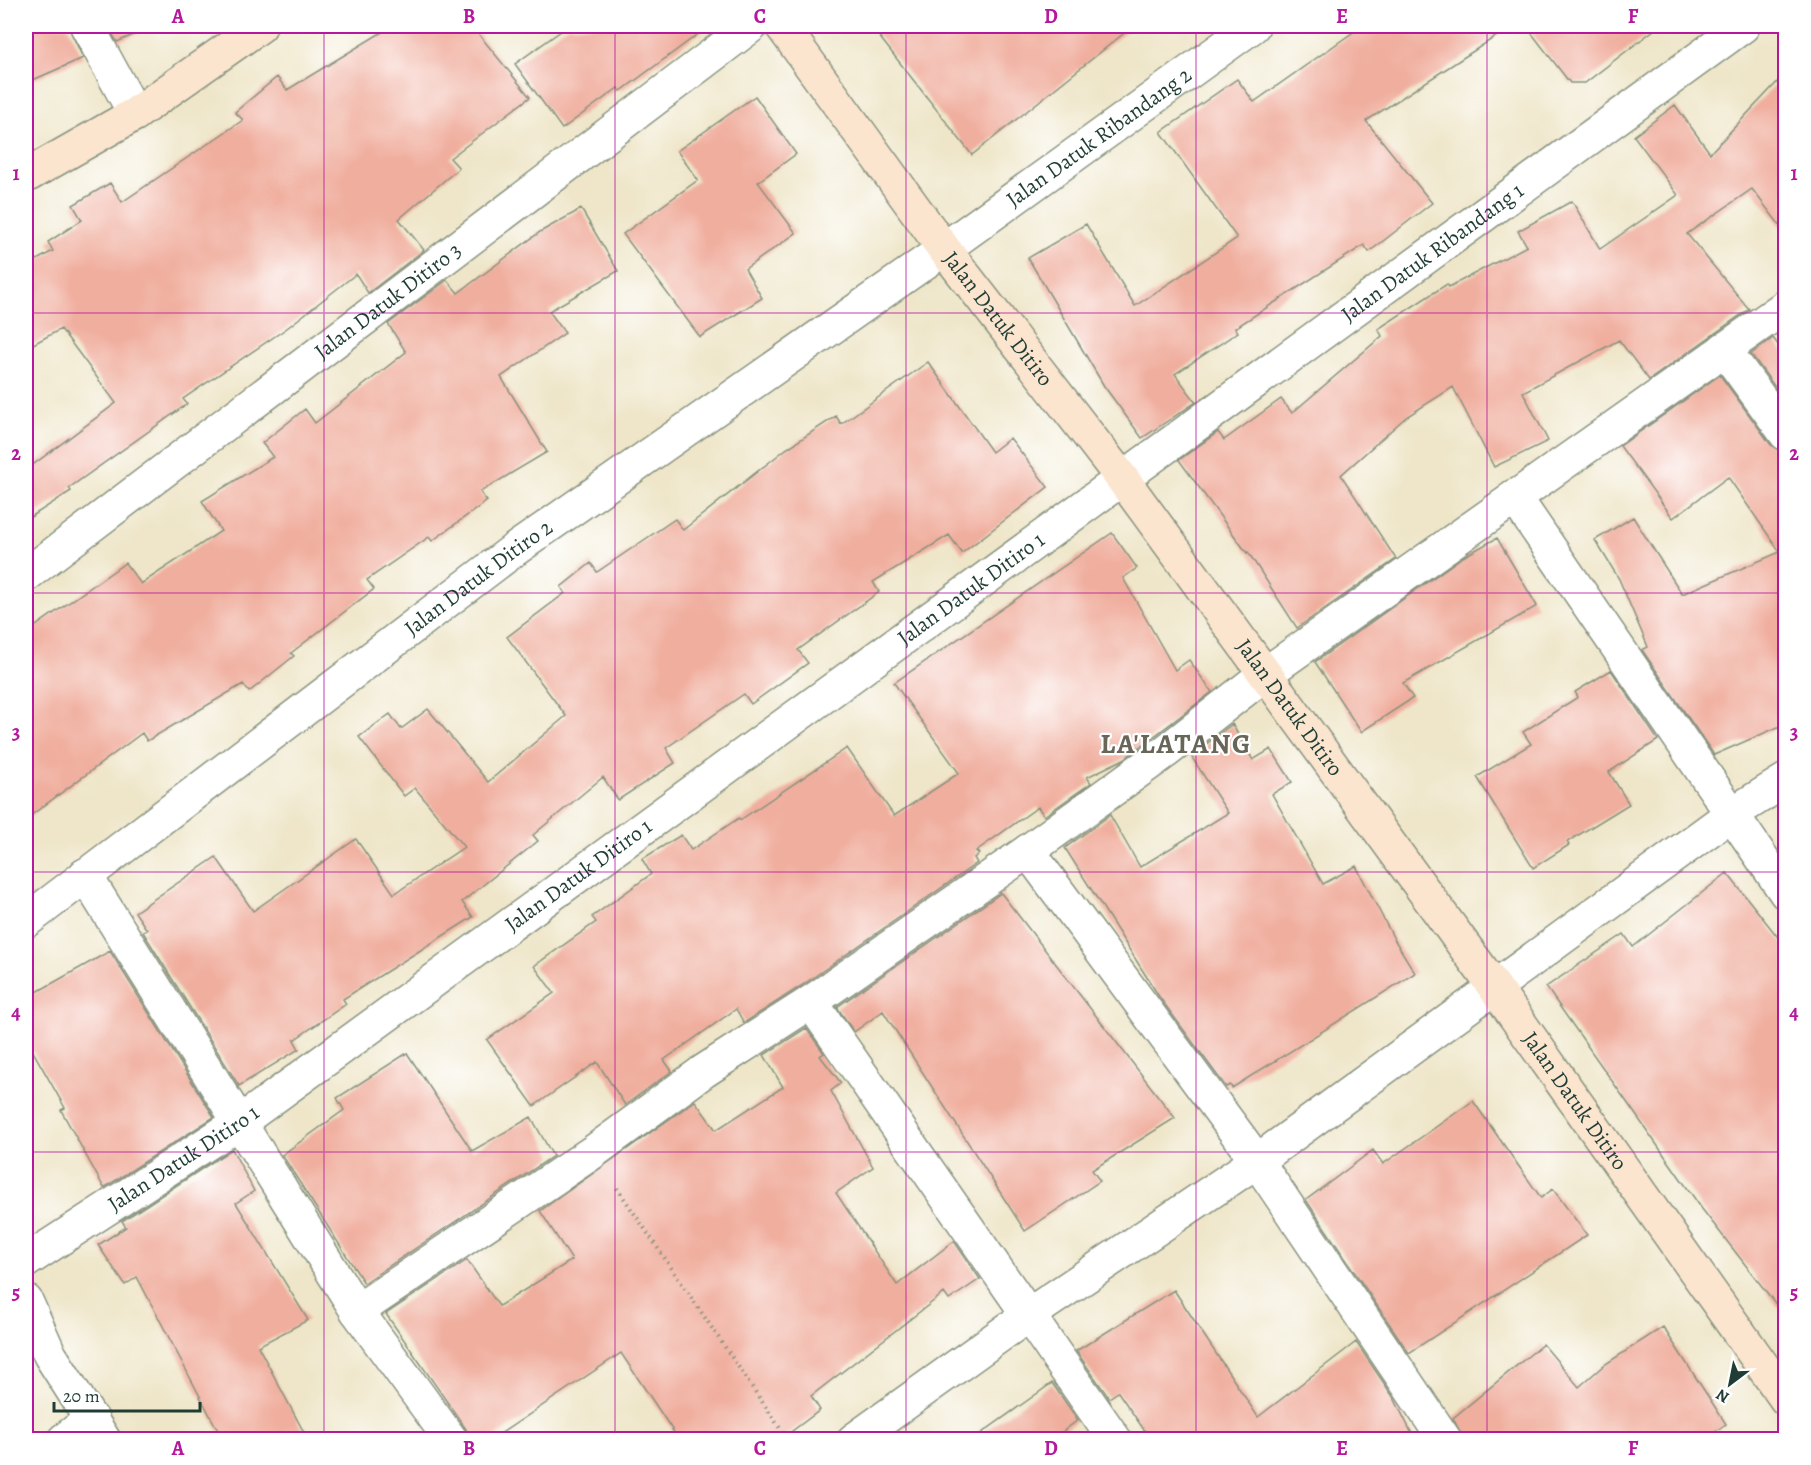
<svg xmlns="http://www.w3.org/2000/svg" width="1811" height="1465" viewBox="0 0 1811 1465" font-family="Alegreya,serif">
  <style>
    .building { fill: #f0ae9e }
    .lines { fill: none; stroke-linecap: round; stroke-linejoin: round }
    .street-casing { stroke: #87927e; stroke-width: 36 }
    .secondary-casing { stroke: #87927e; stroke-width: 36 }
    .path { stroke: #87927e; stroke-width: 4; stroke-dasharray: 1.5 4.5; stroke-linecap: butt }
    .street { stroke: #fff; stroke-width: 33 }
    .secondary { stroke: #fbe5cf; stroke-width: 33 }
    .grid { fill: none; stroke: #b5179e; stroke-width: 1.5; stroke-opacity: 0.55 }
    .labels { text-anchor: middle; dominant-baseline: central; stroke-width: 4.5; stroke-linejoin: round; paint-order: stroke }
    .street-label { font-size: 22px; fill: #1f3d34; stroke: #fff }
    .district-label { font-size: 28px; font-weight: bold; letter-spacing: 1.5px; fill: #686559; stroke: #fff }
    .neatline { fill: none; stroke: #b5179e; stroke-width: 2 }
    .grid-label { font-size: 20px; text-anchor: middle; font-weight: bold; fill: #b5179e }
  </style>
  <rect width="100%" height="100%" fill="#fff"/>
  <filter id="ink" filterUnits="userSpaceOnUse"><feTurbulence type="fractalNoise" baseFrequency=".0167" numOctaves="2"/><feDisplacementMap in="SourceGraphic" scale="12" xChannelSelector="R" yChannelSelector="G"/><feConvolveMatrix kernelMatrix="1 2 1 2 8 2 1 2 1" color-interpolation-filters="sRGB"/></filter>
  <filter id="wash" filterUnits="userSpaceOnUse"><feTurbulence type="fractalNoise" baseFrequency=".008" numOctaves="4" result="noise"/><feDisplacementMap in="SourceGraphic" scale="24" xChannelSelector="R" yChannelSelector="G"/><feGaussianBlur stdDeviation="1.35" result="paint"/><feColorMatrix in="noise" values="0 0 0 0 0 0 0 0 0 0 0 0 0 0 0 0 0 1.4 0 .05"/><feComposite in="paint" operator="in"/></filter>
  <g filter="url(#wash)">
    <rect width="100%" height="100%" fill="#efe6c9"/>
    <g id="blocks">
      <path class="building" d="M26,26h42l15,32 -57,25z
        M108,26h46l-37,16z
        M392,26h80l58,71 -80,61 9,10 -60,51 25,31 -56,43 -12,-19 -69,54 -104,71 4,5 -118,84 2,3 -45,29v-50l90,-67 -55,-74 -35,19v-82l27,-15 -5,-9 34,-22 -9,-15 37,-22 12,19 121,-82 -8,-8 42,-35 10,13z
        M568,26h141l-88,65 -3,-3 -56,41 -47,-65z
        M871,26h262l-161,129z
        M1362,26h150l-146,95 66,82 -63,49 -5,-7 -129,83 3,4 -63,42 21,28 -54,36 -38,-52 -76,-128 58,-34 49,82 102,-68 -76,-106 76,-53 17,23z
        M1526,26h133l-74,57h-15z
        M1785,74v158l-33,-43 -65,45 62,75 -100,71 -30,-40 -96,52 25,49 -54,26 -41,-80 -47,30 -65,58 55,84 -99,69 -49,-76 -1,1 -68,-93 39,-28 6,8 57,-41 11,14 90,-77 -4,-7 69,-45 2,3 78,-41 -9,-15 54,-30 28,48 78,-54 -44,-59 41,-31 35,48z
        M755,96l41,58 -38,28 38,51 -51,36 17,29 -62,39 -77,-103 75,-54 -21,-29z
        M581,209l37,62 -69,40 16,22 -64,44 46,75 -67,40 7,9 -55,40 -3,-4 -62,43 7,9 -83,64 3,3 -45,36 -6,-8 -96,57 -5,-8 -116,86v-186l99,-70 16,21 80,-53 -19,-30 71,-44 -11,-14 43,-34 10,14 91,-71 -18,-28 59,-44 11,13 82,-61z
        M1773,338l12,16v47l-34,-47z
        M928,362l64,90 18,-14 38,49 -86,66 -13,-18 -76,47 6,10 -81,58 10,13 -57,41 -7,-10 -78,54 9,15 -57,37 -15,-23 -70,58 5,6 -76,61 11,15 -130,82 3,5 -52,36 5,9 -60,37 -96,-154 4,-2 -12,-18 81,-55 37,54 103,-72 38,55 70,-47 -49,-59 -11,8 -45,-59 31,-23 11,15 27,-20 60,73 78,-66 -59,-79 58,-44 -4,-6 30,-24 6,9 78,-53 8,11 103,-81 50,-33 5,8z
        M1720,375l51,70 14,7v272l-71,31 -72,-105 6,-3 -29,-68 -24,-39 38,-23 49,77 98,-42 -52,-75 -55,41 -53,-72z
        M1112,533l25,35 -14,10 52,92 14,-10 23,32 -88,67 -37,18 4,6 -47,33 -6,-9 -62,44 3,3 -5,4 3,5 -176,123 -57,37 -8,-14 -72,51 8,11 -47,34 -28,-43 -63,44 -47,-66 67,-47 -20,-27 62,-44 -4,-5 59,-43 -9,-15 39,-24 10,15 48,-32 1,2 107,-72 47,68 65,-43 -65,-90z
        M1497,538l40,68 -134,77 10,15 -52,34 -46,-70 146,-104z
        M1611,670l47,70 -49,32 20,32 -62,38 2,3 -36,23 -56,-91 54,-33 -8,-12 55,-35 -3,-5z
        M1232,724l21,36 18,-11 21,33 -20,12 51,90 33,-18 38,73 21,34 -183,115 -2,-3 -4,2 -66,-89 -95,-150 45,-33 30,52 88,-54 -37,-57z
        M1727,873l58,73v370l-83,-107 -156,-222 78,-53 9,13z
        M1001,893l174,225 -83,52 8,11 -75,50 -142,-220 -29,21 -17,-25z
        M110,951l104,166 -110,71 -43,-78 4,-2 -39,-69v-41z
        M806,1028l18,25 -4,3 21,27 -10,8 42,76 -37,26 61,92 57,-44 26,38 -31,21 -5,-7 -133,103 9,14 -40,30h-101l-58,-87 -130,87h-21l-4,-11 -80,-115 81,-54 32,46 73,-46 -32,-49 155,-110 21,29 67,-43 -19,-32z
        M407,1053l65,98 59,-34 22,39 -189,127 -82,-128 62,-45 -7,-12z
        M1473,1101l68,97 12,-9 34,46 -178,118 -103,-153 67,-50 10,14z
        M232,1149l22,42 -18,12 72,117 -50,26 50,94h-85l-86,-163 -12,8 -27,-40 28,-18 -4,-6z
        M1174,1290l84,127 98,-75 38,56 21,42h-264l-33,-48 -9,6 -33,-47z
        M1663,1327l63,97 -24,16h-238l-11,-22 90,-74 36,43 25,-22z
        M1052,1383l26,37 -27,20h-79z"/>
    </g>
  </g>
  <g filter="url(#ink)">
    <use href="#blocks" fill-opacity="0" stroke="#87927e" stroke-width="1.5"/>
    <g class="lines">
      <defs>
        <g id="street">
          <path d="M87,26l48,88"/>
          <path d="M1724,349l62,85"/>
          <path d="M1514,496l272,397"/>
          <path id="s1" d="M26,575l725,-549"/>
          <path d="M1028,851l229,310 188,279"/>
          <path d="M85,875l272,436 236,-159 111,-81 107,-69 217,-151 137,-99 100,-78 521,-368"/>
          <path id="s2" d="M26,921l488,-371 430,-301 309,-223"/>
          <path d="M811,1002l304,438"/>
          <path id="s3" d="M26,1261l214,-139 1503,-1096"/>
          <path d="M26,1301l24,54 54,85"/>
          <path d="M357,1311l94,129"/>
          <path d="M64,1440l28,-21"/>
          <path d="M854,1440l173,-124 230,-155 473,-346 56,-35"/>
        </g>
        <g id="secondary">
          <path id="s4" d="M782,26l162,223 177,228 374,511 291,411"/>
          <path d="M26,176l109,-62 125,-88"/>
        </g>
      </defs>
      <use href="#street" class="street-casing"/>
      <use href="#secondary" class="secondary-casing"/>
      <path class="path" d="M617,1188l171,252"/>
      <use href="#street" class="street"/>
      <use href="#secondary" class="secondary"/>
    </g>
  </g>
  <path class="grid" d="M324,26v1414M615,26v1414M906,26v1414M1196,26v1414M1487,26v1414M26,313h1760M26,593h1760M26,872h1760M26,1152h1760"/>
  <g class="labels">
    <g class="street-label">
      <text stroke="none"><textPath href="#s2" startOffset="1329">Jalan Datuk Ribandang 2</textPath></text>
      <text stroke="none"><textPath href="#s3" startOffset="1731">Jalan Datuk Ribandang 1</textPath></text>
      <text stroke="none"><textPath href="#s1" startOffset="454">Jalan Datuk Ditiro 3</textPath></text>
      <text stroke="none"><textPath href="#s4" startOffset="364">Jalan Datuk Ditiro</textPath></text>
      <text stroke="none"><textPath href="#s2" startOffset="568">Jalan Datuk Ditiro 2</textPath></text>
      <text stroke="none"><textPath href="#s3" startOffset="1160">Jalan Datuk Ditiro 1</textPath></text>
      <text stroke="none"><textPath href="#s4" startOffset="850">Jalan Datuk Ditiro</textPath></text>
      <text stroke="none"><textPath href="#s3" startOffset="674">Jalan Datuk Ditiro 1</textPath></text>
      <text stroke="none"><textPath href="#s4" startOffset="1336">Jalan Datuk Ditiro</textPath></text>
      <text stroke="none"><textPath href="#s3" startOffset="188">Jalan Datuk Ditiro 1</textPath></text>
    </g>
    <g class="district-label">
      <text x="1176" y="744">LA'LATANG</text>
    </g>
  </g>
  <rect width="1811" height="1465" fill="none" stroke="#fff" stroke-width="66"/>
  <g transform="translate(1730 1384) rotate(212)" stroke="#ffffff" stroke-width="4.5" paint-order="stroke">
  <path d="M0-4.5L10 22L0 15L-10 22Z" fill="#1f3d34"/>
  <text y="-9" font-size="16" font-weight="bold" text-anchor="middle" fill="#1f3d34">N</text>
  </g>
  <path d="M54 1402v9h146v-9" fill="none" stroke="#1f3d34" stroke-width="3"/>
  <text x="63" y="1402" font-size="18" fill="#1f3d34" stroke="#ffffff" stroke-width="4.5" paint-order="stroke">20 m</text>
  <rect x="33" y="33" width="1745" height="1399" class="neatline"/>
  <g class="grid-label">
    <text x="178" y="23">A</text>
    <text x="469" y="23">B</text>
    <text x="760" y="23">C</text>
    <text x="1051" y="23">D</text>
    <text x="1342" y="23">E</text>
    <text x="1633" y="23">F</text>
    <text x="16" y="180">1</text>
    <text x="1794" y="180">1</text>
    <text x="16" y="460">2</text>
    <text x="1794" y="460">2</text>
    <text x="16" y="739">3</text>
    <text x="1794" y="739">3</text>
    <text x="16" y="1019">4</text>
    <text x="1794" y="1019">4</text>
    <text x="16" y="1299">5</text>
    <text x="1794" y="1299">5</text>
    <text x="178" y="1455">A</text>
    <text x="469" y="1455">B</text>
    <text x="760" y="1455">C</text>
    <text x="1051" y="1455">D</text>
    <text x="1342" y="1455">E</text>
    <text x="1633" y="1455">F</text>
  </g>
</svg>
